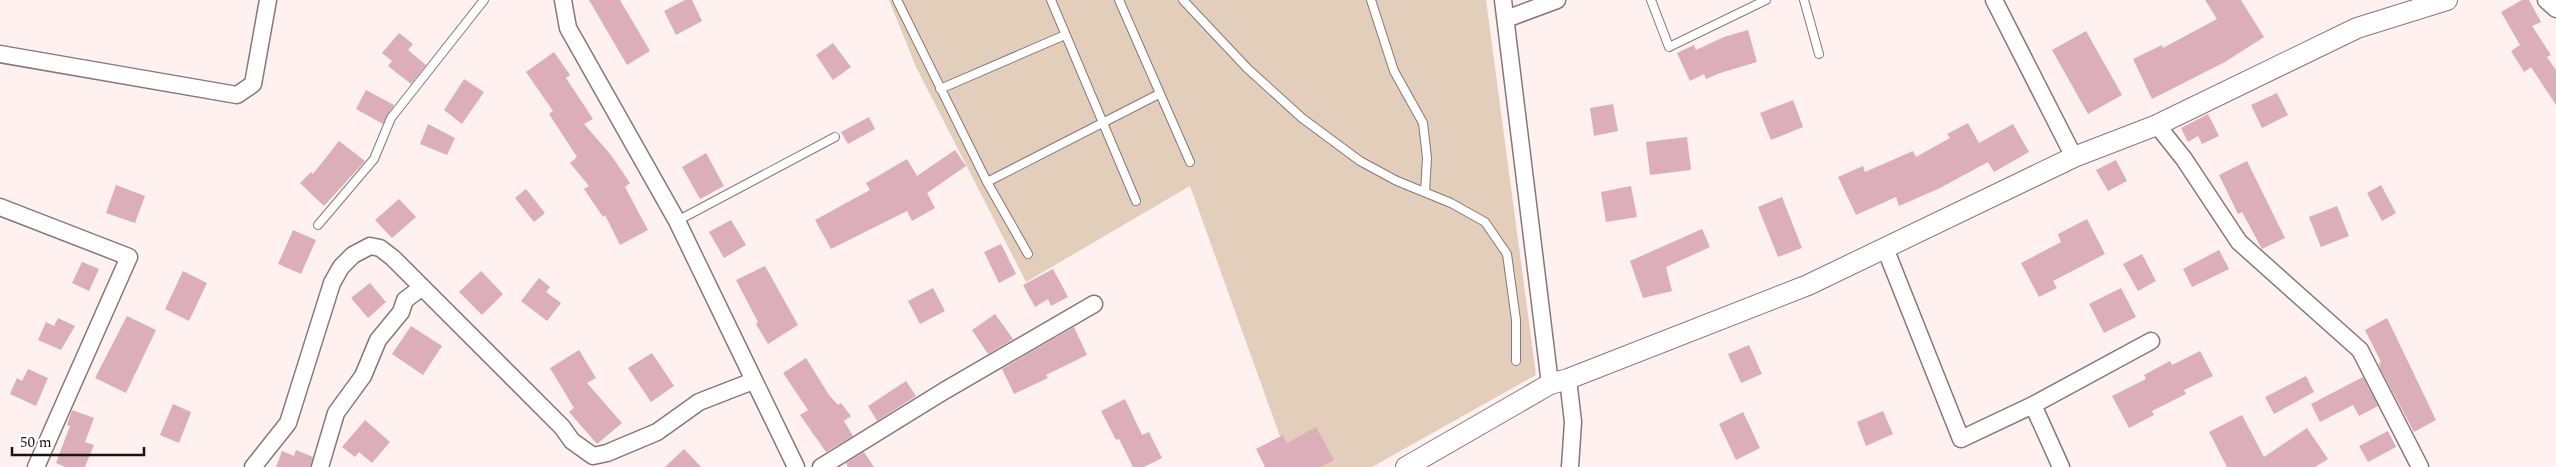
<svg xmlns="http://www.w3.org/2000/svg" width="2556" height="467" viewBox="0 0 2556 467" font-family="Spectral,serif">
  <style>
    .green { fill: #e2ceba }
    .building { fill: #dbaeb9 }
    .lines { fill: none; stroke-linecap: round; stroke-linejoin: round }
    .service-casing { stroke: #867876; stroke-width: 10 }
    .minor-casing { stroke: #867876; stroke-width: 19 }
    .tertiary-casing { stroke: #867876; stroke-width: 22 }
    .service { stroke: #fff; stroke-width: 8 }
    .minor { stroke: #fff; stroke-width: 16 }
    .tertiary { stroke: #fff; stroke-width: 20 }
  </style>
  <rect width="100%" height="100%" fill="#fef1f0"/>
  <path class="green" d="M889,0h597l50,375 -164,92h-81l-101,-281 -164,96 -110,-215z"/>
  <path class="building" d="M589,0h31l30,51 -23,14z
    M685,0h7l10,21 -26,14 -12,-24z
    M2205,0h36l23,37 -39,25 -73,37 -19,-40 29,-14 1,3 54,-29z
    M2522,0h7l12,22 -9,4 19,29 -4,2 9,13v35l-25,-38 -7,5 -13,-21 9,-6 -19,-33z
    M1748,30l9,32 -37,11 -14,6 -2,-5 -14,7 -13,-28 17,-8 2,5 28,-13z
    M2086,31l36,64 -34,19 -36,-64z
    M399,33l14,11 -5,6 18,15 -15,19 -23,-18 4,-5 -10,-8z
    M833,43l18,24 -18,13 -17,-25z
    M554,52l16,23 -4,3 27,41 -9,5 27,31 19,28 -5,4 23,43 -28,15 -15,-30 -2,2 -19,-28 5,-3 -19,-23 7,-6 -28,-43 4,-3 -27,-39z
    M464,79l20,13 -22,32 -18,-14z
    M366,90l28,15 -11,19 -27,-15z
    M2277,93l11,22 -26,13 -11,-23z
    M1793,100l10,27 -32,13 -11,-27z
    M1613,104l5,27 -24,5 -4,-28z
    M2208,114l11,22 -17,8 -4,-8 -10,6 -7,-14z
    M869,117l6,12 -27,15 -7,-12z
    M1968,123l11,20 34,-19 16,28 -35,20 -6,-10 -48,26 -41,18 -3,-9 -40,18 -18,-38 25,-11 2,6 48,-21 3,6 34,-19 -3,-4z
    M428,124l27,14 -8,17 -27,-11z
    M1687,137l4,33 -41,5 -4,-33z
    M339,141l26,20 -41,45 -24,-23 11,-11 2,2z
    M955,150l11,16 -39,27 8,15 -23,13 -5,-10 -76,38 -16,-29 55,-30 -4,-7 41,-24 10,17z
    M706,153l18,33 -24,13 -18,-32z
    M2116,160l11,21 -19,10 -12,-21z
    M2247,161l38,77 -23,11 -20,-37 -4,2 -19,-39z
    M116,185l29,11 -10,27 -29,-10z
    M2381,185l15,28 -14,8 -15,-28z
    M1631,186l6,31 -31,5 -5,-30z
    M526,189l19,24 -11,9 -19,-24z
    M1782,197l20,51 -24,9 -20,-50z
    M399,199l17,18 -24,21 -17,-18z
    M2337,206l12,30 -28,11 -12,-30z
    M2087,219l18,35 -52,27 4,7 -18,9 -18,-34 40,-21 -3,-8z
    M731,220l15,25 -22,13 -15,-26z
    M1702,229l8,18 -44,20 6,24 -29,7 -13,-37z
    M293,230l23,10 -15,34 -23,-10z
    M1001,244l15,30 -17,9 -15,-31z
    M2219,250l10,19 -37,18 -9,-18z
    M2142,254l14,27 -18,10 -15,-27z
    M82,262l17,7 -10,22 -17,-8z
    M765,266l33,59 -30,19 -12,-20 2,-2 -22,-42z
    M1053,269l15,28 -17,9 -3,-7 -13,8 -12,-22z
    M183,271l24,12 -18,38 -24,-12z
    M481,271l22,23 -21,21 -23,-23z
    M539,278l11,9 -4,5 15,11 -14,18 -26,-20z
    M370,283l16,19 -18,16 -17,-20z
    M933,288l12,23 -25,13 -12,-23z
    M2121,288l15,29 -32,16 -15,-29z
    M995,314l18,25 -25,15 -16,-24z
    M127,316l29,14 -30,63 -31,-15z
    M58,318l17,8 -14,24 -23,-10 8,-18 8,4z
    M2387,318l49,102 -22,12 -34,-64 -1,-5 2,-1 -16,-32z
    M411,326l31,20 -19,29 -31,-21z
    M1074,327l13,28 -41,20 2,3 -34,16 -12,-25z
    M1749,345l13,29 -21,9 -13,-29z
    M579,350l17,28 -9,5 35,40 -25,21 -28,-32 5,-4 -24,-40z
    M2200,351l13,25 -29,14 2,4 -34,17 2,4 -25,13 -17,-32 34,-17 -2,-4 26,-14 2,4z
    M652,353l22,33 -23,16 -23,-34z
    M806,358l23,37 9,10 3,-2 10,13 -7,5 9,15 -27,16 -26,-37 8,-5 -25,-37z
    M28,369l20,9 -12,28 -26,-12 7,-16 5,3z
    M2306,376l8,16 -40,22 -9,-17z
    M2363,377l15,29 -19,10 -6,-11 -33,17 -9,-18z
    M906,381l10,15 -39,25 -9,-15z
    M1125,399l17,36 7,-3 13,26 -18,9h-11l-14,-28 -3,1 -15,-29z
    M173,404l18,8 -12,31 -19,-8z
    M72,410l22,8 -9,24 9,3 -9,22h-19l-10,-4 14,-37 -3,-1z
    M1883,411l10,23 -27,12 -9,-24z
    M1743,412l17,36 -24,12 -17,-36z
    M2242,415l22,42 43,-29 21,31 -13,8h-88l-18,-35z
    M365,420l25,22 -18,21 -13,-11 -4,5 -13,-10z
    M1316,427l18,33 -13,7h-56l-9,-18 27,-14 4,8z
    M2388,431l8,16 -28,15 -9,-16z
    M684,449l17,18h-36z
    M296,450l17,7 -3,10h-34l6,-16 12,5z
    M864,452l10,15h-26l-2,-4z"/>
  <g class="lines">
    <defs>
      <path id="service" d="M897,0l90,182 41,72
        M1051,0l85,201
        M1119,0l71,162
        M1183,0l64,68 55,50 58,43 37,20 54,22 34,19 22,32 9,66v41
        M1371,0l23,71 29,52 4,35 -2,34
        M1651,0l18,47 97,-47
        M1804,0l15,54
        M940,89l125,-54
        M987,182l172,-88
        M677,221l158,-84
        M318,225l56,-66 17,-41 93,-118"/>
      <path id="minor" d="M563,0l5,28 109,193 119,246
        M1503,0l47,384
        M1994,0l80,157
        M2546,0l10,9
        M1506,19l51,-19
        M0,54l237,41 16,-11 15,-84
        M2157,125l27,34 55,83 121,108 60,117
        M0,207l129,50 -93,210
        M1885,248l76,191 72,-34 118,-64
        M1568,379l5,43 -3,45
        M2033,405l28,62
        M253,467l35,-44 44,-140 9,-16 12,-12 17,-9 10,2 13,10 169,169 10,14 21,15 14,-3 50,-21 42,-30 54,-21
        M320,467l16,-54 27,-37 15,-36 23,-28 4,-12 16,-12
        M821,467l123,-76 150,-87"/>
      <path id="tertiary" d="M1406,467l144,-83 18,-5 240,-94 266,-128 83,-32 200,-97 90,-28"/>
    </defs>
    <use href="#service" class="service-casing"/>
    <use href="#minor" class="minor-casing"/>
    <use href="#tertiary" class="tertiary-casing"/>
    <use href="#service" class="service"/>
    <use href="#minor" class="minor"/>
    <use href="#tertiary" class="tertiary"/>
  </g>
  <path d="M12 447v8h132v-8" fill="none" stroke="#191413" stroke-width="2.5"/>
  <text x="20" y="447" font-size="15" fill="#191413" stroke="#ffffff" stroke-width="4" paint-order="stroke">50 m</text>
</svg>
